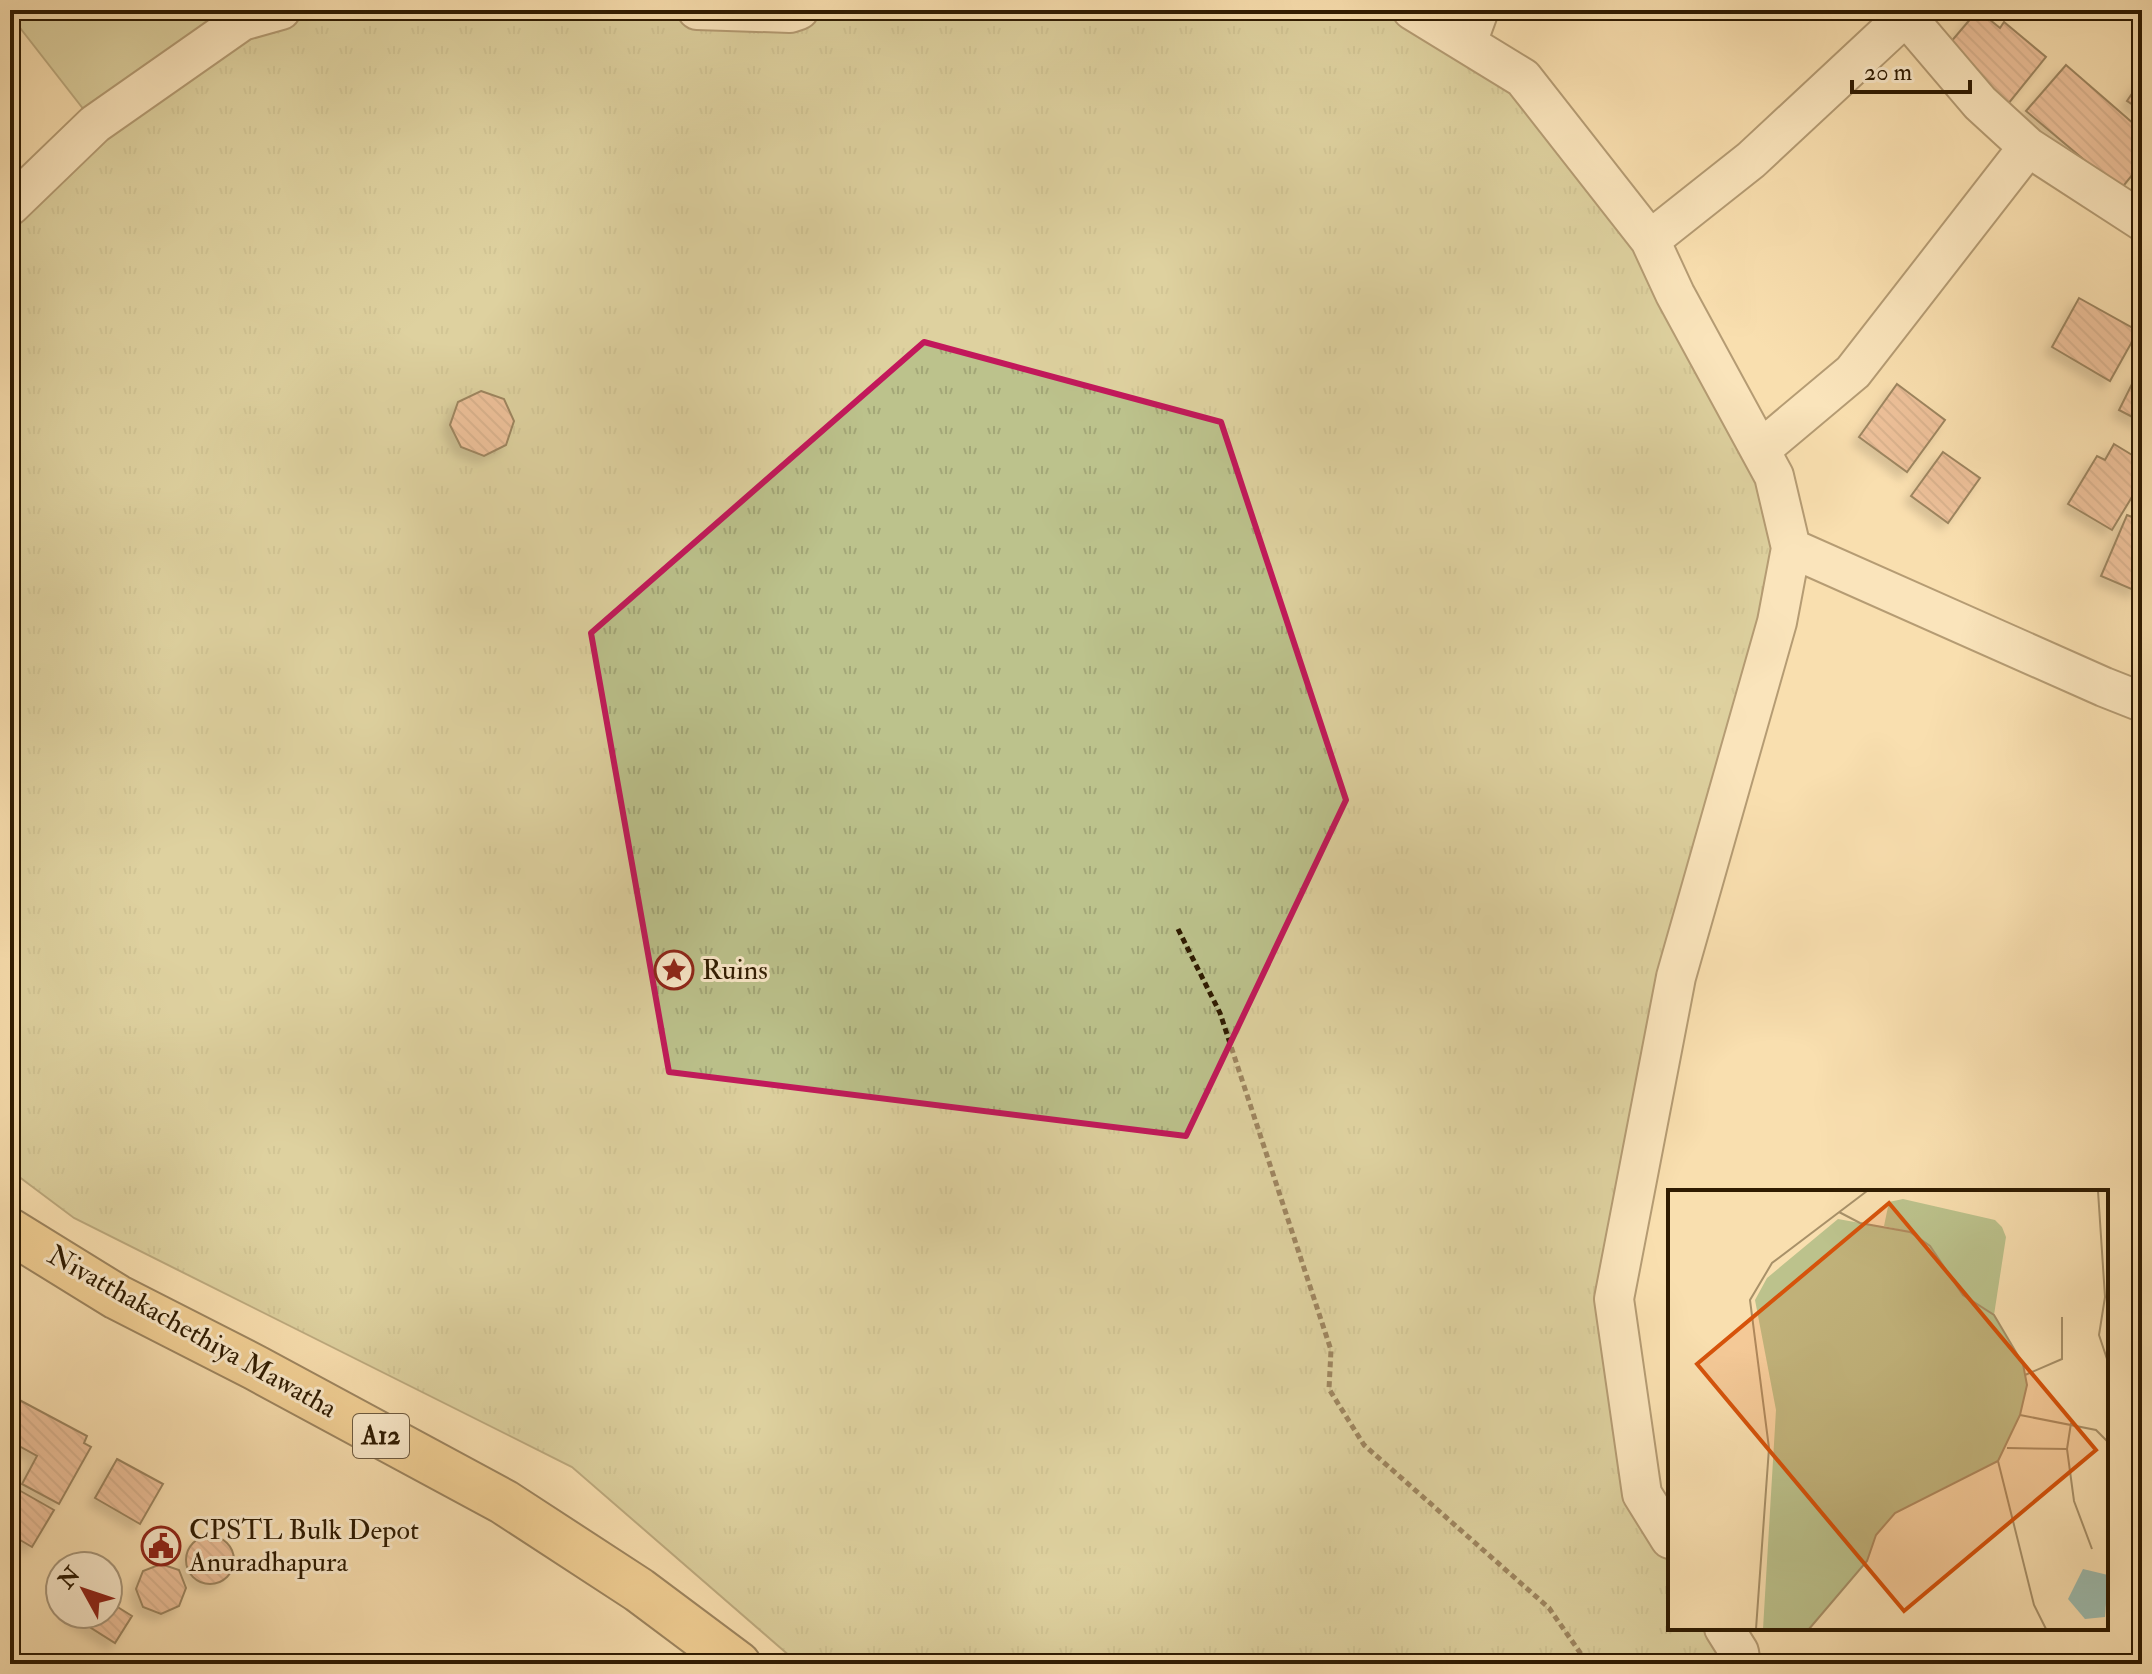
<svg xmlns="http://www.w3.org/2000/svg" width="2152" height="1674" viewBox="0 0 2152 1674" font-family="'IM FELL Double Pica',serif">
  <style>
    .grass { fill: url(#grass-tufts); stroke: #766e46; stroke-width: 2 }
    .park { fill: #bcc28c; stroke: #766e46; stroke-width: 2 }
    .building { fill: url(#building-back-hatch); stroke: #2f1b01; stroke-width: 2; filter: url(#shadow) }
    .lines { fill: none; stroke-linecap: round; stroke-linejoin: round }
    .street-casing { stroke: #624c2c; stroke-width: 42 }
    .highway-casing { stroke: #2f1b01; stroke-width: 48 }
    .path { stroke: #2f1b01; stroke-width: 5; stroke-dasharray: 6 4; stroke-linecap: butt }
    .street { stroke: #fbeacb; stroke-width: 38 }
    .highway { stroke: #ecc078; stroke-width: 44 }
    .marked { fill: none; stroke: #c2185b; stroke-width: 6; stroke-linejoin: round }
    .labels { text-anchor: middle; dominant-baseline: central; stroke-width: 6; stroke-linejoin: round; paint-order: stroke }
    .shield { fill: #fbeacb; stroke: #6c593e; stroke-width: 2 }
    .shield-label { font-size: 26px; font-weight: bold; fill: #2f1b01 }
    .poi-label { font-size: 28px; fill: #2f1b01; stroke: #fbeacb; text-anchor: start }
    .street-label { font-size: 28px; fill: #2f1b01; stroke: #fbeacb }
    .inset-road { fill: none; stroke: #a89169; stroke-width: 2 }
    .view { fill: #d6530b; fill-opacity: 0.15; stroke: #d6530b; stroke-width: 4 }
    .inset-edge { fill: none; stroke: #2f1b01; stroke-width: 4 }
  </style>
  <defs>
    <pattern id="grass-tufts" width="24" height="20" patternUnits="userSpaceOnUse" patternTransform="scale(2)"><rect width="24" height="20" fill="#bcc28c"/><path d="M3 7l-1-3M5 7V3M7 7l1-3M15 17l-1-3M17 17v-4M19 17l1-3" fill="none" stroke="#a2a677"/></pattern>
    <pattern id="building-back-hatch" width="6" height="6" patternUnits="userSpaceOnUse" patternTransform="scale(2)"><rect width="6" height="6" fill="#df9d80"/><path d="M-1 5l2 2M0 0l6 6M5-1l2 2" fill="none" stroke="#b57f66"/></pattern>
    <filter id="shadow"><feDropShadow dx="-7" dy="7" stdDeviation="4" flood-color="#0004"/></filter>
  </defs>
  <rect width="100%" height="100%" fill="#f9dfaf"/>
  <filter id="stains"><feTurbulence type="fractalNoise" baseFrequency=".0025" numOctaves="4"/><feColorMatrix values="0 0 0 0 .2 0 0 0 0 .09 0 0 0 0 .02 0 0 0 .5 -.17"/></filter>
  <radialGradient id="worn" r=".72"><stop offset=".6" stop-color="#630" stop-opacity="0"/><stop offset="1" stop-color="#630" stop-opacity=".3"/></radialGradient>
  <path class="grass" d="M281,10h1131l111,68 127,162 141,308 -177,751 56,240v89h54l17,36h-942l-227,-197 -498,-249 -64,-48v-964z"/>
  <path class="park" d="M10,10h271l-186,114 -85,-109z"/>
  <path class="building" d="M1978,10l22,18 4,-6 42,35 -42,52 -60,-59z
    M2066,65l76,66v32l-22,27 -94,-79z
    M2142,79v32l-15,-10z
    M2079,298l59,33 -28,50 -58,-34z
    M2137,374l5,2v46l-23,-12z
    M1897,384l48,36 -38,52 -48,-35z
    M481,391l23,8 10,22 -8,24 -22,11 -23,-9 -11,-22 8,-23z
    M2114,444l28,17v10l-5,9 4,2 -29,48 -44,-26 29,-48 8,4z
    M1943,452l37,26 -32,45 -37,-27z
    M2127,515l15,6v56l-6,14 -35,-15z
    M10,1395l77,41 -3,7 7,4 -32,57 -37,-20 15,-28 -27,-15z
    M117,1459l46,25 -23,40 -45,-26z
    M10,1485l44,25 -22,37 -22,-13z
    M186 1560a24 24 0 1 1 48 0a24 24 0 1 1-48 0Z
    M161,1564l18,6 7,18 -7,18 -18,8 -18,-7 -7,-18 7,-18z
    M108,1601l24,15 -17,27 -46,-29h39z
    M433,1655l20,9h-24z"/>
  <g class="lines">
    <defs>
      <path id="street" d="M697,10l93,3 9,-3
        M1412,10l111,68 127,162 25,54 99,182 17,72 -14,74 -101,355 -62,322 28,195 28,45
        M1905,15l75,88 48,44 114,74
        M1467,43l12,-33
        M10,206l85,-82 147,-103 39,-11
        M1650,240l101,-80 161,-150
        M1760,450l93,-78 175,-225
        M1791,548l313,139 38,15
        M1724,1628l15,24 2,12"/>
      <path id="highway" d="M10,1231l107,66 139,71 248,134 135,88 99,74"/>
    </defs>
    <use href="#street" class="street-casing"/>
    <use href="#highway" class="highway-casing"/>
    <path class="path" d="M1178,929l42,84 111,337 -2,39 35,56 185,163 39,56"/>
    <use href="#street" class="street"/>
    <use href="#highway" class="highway"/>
  </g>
  <path d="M0 0H2152V1674H0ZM924,342l297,80 125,378 -160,336 -517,-64 -78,-439z" fill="#f9dfaf" fill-opacity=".55" fill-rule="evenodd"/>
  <path class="marked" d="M924,342l297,80 125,378 -160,336 -517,-64 -78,-439z"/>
  <defs>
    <symbol id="sight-ring" viewBox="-11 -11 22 22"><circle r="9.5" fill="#fbeacb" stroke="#8f2418" stroke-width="1.5"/><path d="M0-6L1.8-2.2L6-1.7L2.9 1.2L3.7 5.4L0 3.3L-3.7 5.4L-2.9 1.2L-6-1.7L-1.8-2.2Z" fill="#8f2418"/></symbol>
    <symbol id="civic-ring" viewBox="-11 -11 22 22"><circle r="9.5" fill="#fbeacb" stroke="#8f2418" stroke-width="1.5"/><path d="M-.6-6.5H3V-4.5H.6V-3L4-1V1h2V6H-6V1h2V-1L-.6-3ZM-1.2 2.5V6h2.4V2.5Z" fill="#8f2418"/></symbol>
  </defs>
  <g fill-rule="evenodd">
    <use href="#sight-ring" x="652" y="948" width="44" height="44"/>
    <use href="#civic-ring" x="139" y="1524" width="44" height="44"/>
  </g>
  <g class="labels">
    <rect class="shield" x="353" y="1414" width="56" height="44" rx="6"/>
    <g class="shield-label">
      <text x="381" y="1436">A12</text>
    </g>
    <g class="poi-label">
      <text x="702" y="970">Ruins</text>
      <text x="189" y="1530">CPSTL Bulk Depot<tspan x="189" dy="32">Anuradhapura</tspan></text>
    </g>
    <g class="street-label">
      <text transform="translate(192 1332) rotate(29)">Nivatthakachethiya Mawatha</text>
    </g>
  </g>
  <g transform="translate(1668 1190)">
    <rect width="440" height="440" fill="#f9dfaf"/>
    <path d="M170,29l72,13 20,14 64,69 29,49 4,21 -7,30 -22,46 -103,52 -19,22 -9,26 -58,68h-46l13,-219 -21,-110 12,-22z" fill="#bcc28c"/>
    <path d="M235,9l92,21 7,7 4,10 -12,78 -31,-20 -33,-49 -20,-14 -26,-6 5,-24z" fill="#bcc28c"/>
    <path d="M415,379l25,6 -3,42 -20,2 -17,-20z" fill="#9ebcae"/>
    <path class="inset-road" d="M430,1l7,106 -6,38 9,27M357,185l37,-16v-42M352,225l76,15 12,12M403,233l-4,26 7,52 18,48M339,258l60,1M330,271l36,144 12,24M88,439l13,-181 -19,-148 22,-37 95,-72M141,439l58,-68 9,-26 19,-22 103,-52 22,-46 7,-30 -4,-21 -29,-49 -31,-20 -33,-49 -20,-14 -50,-9 -21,-11"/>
    <path class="view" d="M221,13l207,247 -192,161 -207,-247z"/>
    <rect width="440" height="440" class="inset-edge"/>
  </g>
  <rect width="2152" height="1674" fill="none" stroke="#f9dfaf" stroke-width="40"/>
  <rect x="12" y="12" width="2128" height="1650" fill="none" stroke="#2f1b01" stroke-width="4"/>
  <rect x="20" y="20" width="2112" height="1634" fill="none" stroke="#2f1b01" stroke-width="2"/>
  <g transform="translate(84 1590) rotate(310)"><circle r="38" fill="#fbeacb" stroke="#a9977a" stroke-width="2"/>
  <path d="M0-6L14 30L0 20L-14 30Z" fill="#8f2418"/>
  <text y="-12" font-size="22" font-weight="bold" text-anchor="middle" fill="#2f1b01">N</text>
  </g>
  <path d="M1852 80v12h118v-12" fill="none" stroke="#2f1b01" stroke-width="4"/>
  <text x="1864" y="80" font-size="24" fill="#2f1b01" stroke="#fbeacb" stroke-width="6" paint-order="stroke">20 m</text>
  <rect width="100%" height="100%" filter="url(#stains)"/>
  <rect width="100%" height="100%" fill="url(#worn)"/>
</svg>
